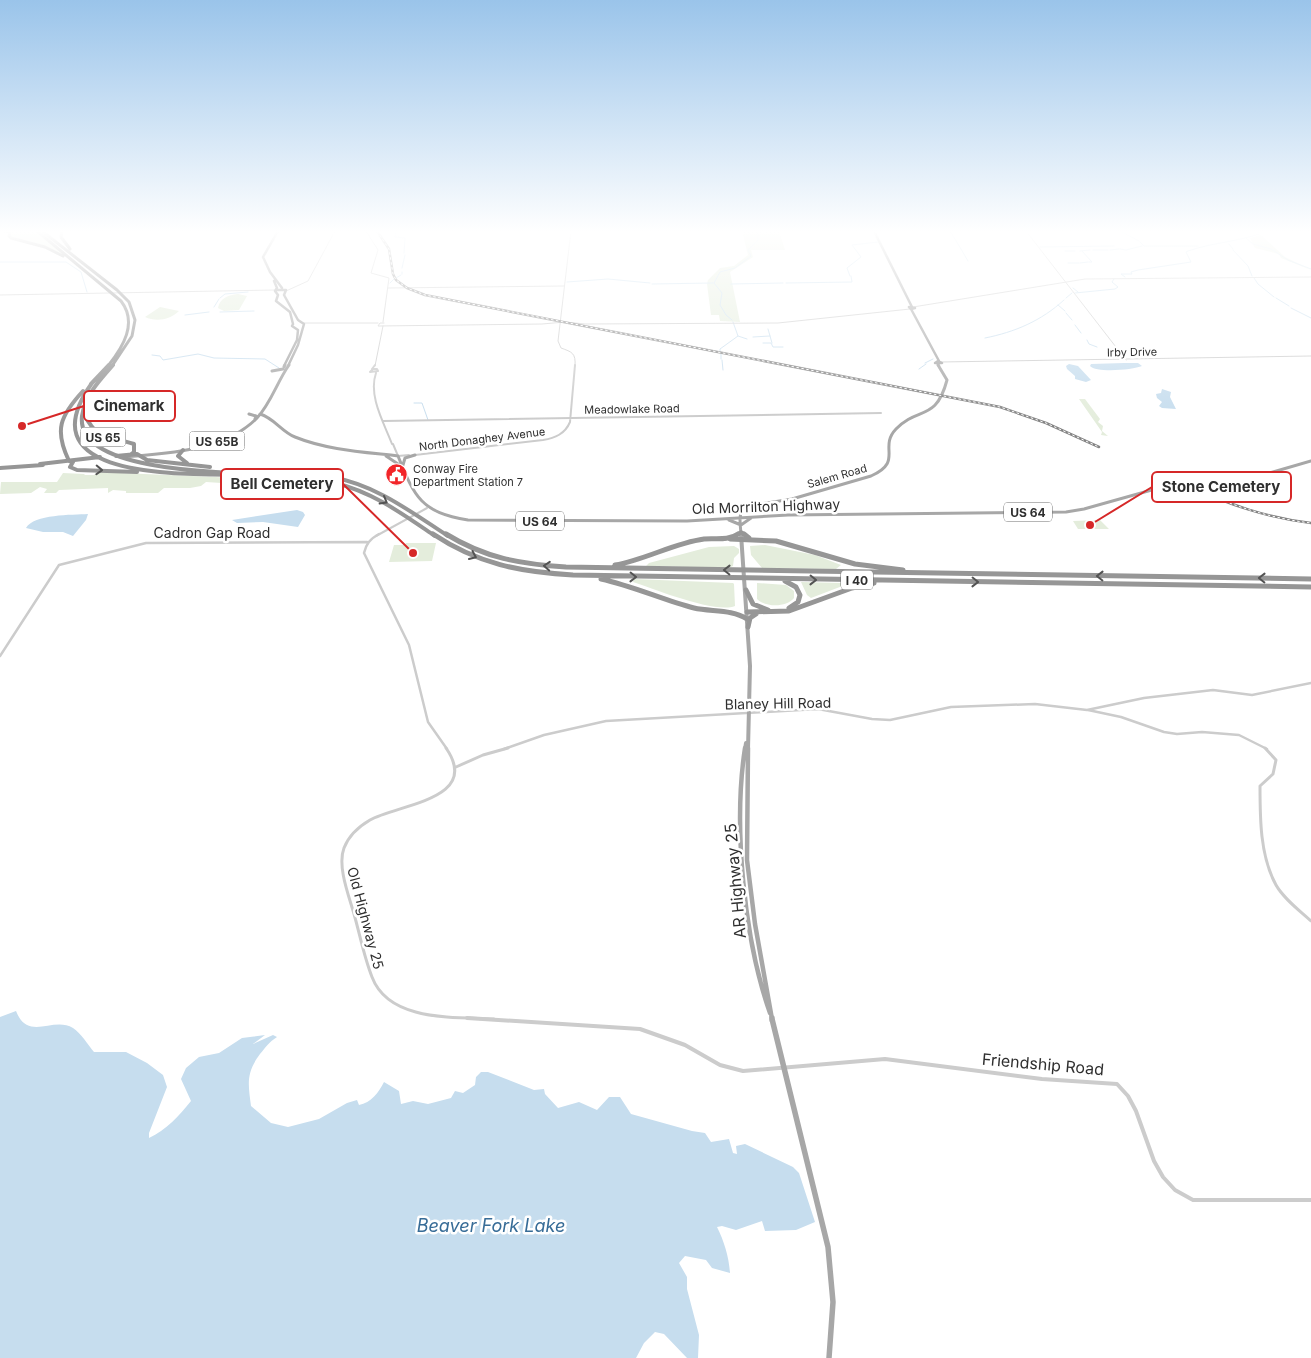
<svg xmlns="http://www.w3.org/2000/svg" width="1311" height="1358" viewBox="0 0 1311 1358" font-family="Inter,sans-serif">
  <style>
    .green { fill: #e4eddc }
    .water { fill: #c6ddee }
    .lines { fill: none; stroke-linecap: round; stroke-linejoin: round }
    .stream { stroke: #c6ddee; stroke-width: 1 }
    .minor-far4 { stroke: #ccc; stroke-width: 1 }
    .minor-far3 { stroke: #ccc; stroke-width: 2 }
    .minor-far2 { stroke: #ccc; stroke-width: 2.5 }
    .minor-far1 { stroke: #ccc; stroke-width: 3 }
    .minor { stroke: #ccc; stroke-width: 4 }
    .major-far4 { stroke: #a7a7a7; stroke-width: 2.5 }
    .major-far3 { stroke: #a7a7a7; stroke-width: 3 }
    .major-far2 { stroke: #a7a7a7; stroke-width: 4 }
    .major-far1 { stroke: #a7a7a7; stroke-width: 4.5 }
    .major { stroke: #a7a7a7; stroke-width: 5.5 }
    .highway-far2 { stroke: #969696; stroke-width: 3 }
    .highway-far1 { stroke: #969696; stroke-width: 4 }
    .highway { stroke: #969696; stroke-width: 5 }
    .rail-casing { stroke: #848484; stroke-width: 2.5 }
    .rail { stroke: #fff; stroke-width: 1; stroke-dasharray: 2.5; stroke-linecap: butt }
    .oneway { stroke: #535353 }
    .labels { text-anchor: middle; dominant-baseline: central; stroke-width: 5; stroke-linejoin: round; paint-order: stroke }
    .far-street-label { font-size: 11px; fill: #2f2f2f; stroke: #fff }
    .far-poi-label { font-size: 11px; fill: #2f2f2f; stroke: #fff; text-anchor: start }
    .shield { fill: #fff; stroke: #6d6d6d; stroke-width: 1 }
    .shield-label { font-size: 12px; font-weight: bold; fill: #2f2f2f }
    .street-label { font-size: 14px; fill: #2f2f2f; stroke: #fff }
    .near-street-label { font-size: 16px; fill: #2f2f2f; stroke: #fff }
    .near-water-label { font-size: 18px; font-style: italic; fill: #376c97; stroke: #fff }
    .leader { fill: none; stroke: #d62828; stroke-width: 2 }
    .callout-dot { fill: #d62828; stroke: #fff; stroke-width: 2 }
    .callout { fill: #fff; stroke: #d62828; stroke-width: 2 }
    .callout-label { font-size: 15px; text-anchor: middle; font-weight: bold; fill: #2f2f2f }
  </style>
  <rect width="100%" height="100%" fill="#fff"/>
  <path class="green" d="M12,231h23l2,2 -3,1 4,-1 29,24 -21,-11 -36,-10z
    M742,231h37l6,19h-34l2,7 -23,15 10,50 -20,-1 -1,-6h-8l-4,-31 1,-4 12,-12 14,-2 14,-11z
    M1261,235l24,22 26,13 -30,-12 -2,-4 -24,-6 -5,-10z
    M238,294l9,2 -8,14 -15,1 -6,-3c2,-10 10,-13 20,-14z
    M160,307l19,4c-9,9 -23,11 -34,6z
    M1079,399h6l15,20 -2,3 5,4 -1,5 6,5 -7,-1 1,-3z
    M97,472l212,9 31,5 -7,2 -31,-4 -3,3 -45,1 -1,-3 -47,-3 -5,4 -11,2h-26l-6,5h-32v-2l-13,-1 -5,3v-5l-49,2 -3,3h-12l3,-4 -7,-2 -9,6 -31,1 1,-12h56l6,-9 21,1 1,1h9z
    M1100,520l9,9h-31l-5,-8z
    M406,543h30l-4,18 -43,1 5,-17h11z
    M765,545l50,10 26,10 -5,4 -74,-1 -11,-13 -1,-9z
    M734,546l5,3v4l-5,5 -1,8 -4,2 -83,-2 3,-3 60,-16z
    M634,579l99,4 1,1 1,22c-19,8 -81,-17 -102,-24z
    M801,582l40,1 4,2 -34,13 -4,-3z
    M757,583l29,2 8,6v7c-8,10 -29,9 -37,1z"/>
  <path class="water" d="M1124,363h14l4,3c-9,4 -46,7 -52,0l1,-2z
    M1069,364l9,2 13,14 -5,2 -11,-3v-3l-8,-7 -1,-3z
    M1162,389l9,3 -1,5 6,12 -14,-1 -3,-2 3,-4 -5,-4 -1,-4 5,-1z
    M297,510l6,2 2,3 -7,12 -35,-5 -26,1 -5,-3z
    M88,514l-2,6 -13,16 -10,-4h-20l-17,-4c8,-14 46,-13 62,-14z
    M16,1011c12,31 37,5 57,17 8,5 15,17 21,24h32l21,11 16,12 4,12 -18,46v5c17,-8 30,-22 42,-37l-10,-22 5,-11 13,-11 20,-4 23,-15 23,-3 -12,9 20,-9 4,2c-8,5 -11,10 -17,17 -14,19 -12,29 -9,52l20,17 17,4 31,-8 28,-16 10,-3 2,5c12,-2 20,-13 25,-23l15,9 2,13 12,-3 15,3 23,-6 4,-7 8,2 12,-8 1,-8 5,-5h7l46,18 10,-1 1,5 13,14 21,-6 18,8 12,-13h11l11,17 61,17 13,2 6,9 18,-3 4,14 4,1 -1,-8 9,-2 48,23 6,6 16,49 -19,8 -31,1 -3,-10 -26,9 -14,-4 -5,1c7,14 12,30 13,46l-18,-5 -6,-8 -21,-4 -6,7 8,14v12l12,46 -1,23h-11l-23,-24 -9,-2 -11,11 -8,15h-636v-341z"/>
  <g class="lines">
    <path class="stream" d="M396,231l-1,6 10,1 -1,15
      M950,231l11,18
      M1120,231l19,10
      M1246,238l7,6 18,5 17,11 23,9
      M1140,242l4,4h54
      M1229,244l4,5
      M1040,247l74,-1
      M961,249l7,12
      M1120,249l6,1 16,-4
      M1093,250h15
      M1110,250l9,-1
      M1233,250l15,16 4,10
      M1065,251h10
      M1080,251l10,-1
      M1082,251l10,11h-3
      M0,262h66l15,10 6,20
      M1068,263h11
      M1080,263l8,-1
      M402,268l3,-13
      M402,272v2
      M850,276l-3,-8 14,-11 -9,-12 26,-3
      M1125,277l-4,-3h11l-1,-2 7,-2 53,-8 -5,-10 2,-1c23,-8 47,-9 71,-17l-1,-3
      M396,278l5,-3
      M1254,278l4,6 16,13
      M567,282l41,-3 42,4
      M390,283l4,-4
      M786,283l66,-1 -1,-6
      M652,284l61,-1
      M731,284l52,-1
      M1073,288l5,4
      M1075,293l40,-4 3,-2 -6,-5 2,-3
      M220,298l5,-4 23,-2
      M1066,298l6,-5
      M1276,298l13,8
      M1058,305l7,6
      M214,307l5,-8
      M1291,308l20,10
      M220,312l34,-1
      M1066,313l6,7
      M185,315l24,-3
      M732,320l-6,-5 -6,-10 2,-12 -8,-10 6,-11 15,-4 16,-12 -3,-6 10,-10v-9
      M1075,325l6,8
      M768,329l4,14
      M738,336l9,3
      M753,337l17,-1
      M985,338c30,-6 56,-17 79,-38
      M1087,340l2,4 8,3
      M763,343h8l2,4h10
      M720,352v-3l18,-13 -5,-14
      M721,353v6
      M152,355l8,1 3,4 35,-6 16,4 51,1 14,9
      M722,360l1,10
      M925,363l8,-4
      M919,369l7,-5
      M414,403h8l6,17"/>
    <path class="minor-far4" d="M366,231l12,19 -7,23 18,5 -6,44
      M571,231l-13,110 3,7c11,4 15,5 14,18
      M1026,231l100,129
      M388,288l176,-2
      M286,291l22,-10 27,-50
      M0,295l275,-5
      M913,307l172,-28 226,-2
      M303,323h75
      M384,323h-4l-2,3 164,-2 23,-2 20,2 193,-1 132,-14
      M941,362l370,-6
      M375,366l8,-40"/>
    <path class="minor-far3" d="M372,369l3,-4
      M373,369h4l1,2 -8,1z
      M376,373c-8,23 8,50 16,71
      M383,421l498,-8
      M393,444l5,12 11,-1
      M415,455l128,-15c12,-2 22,-6 27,-18l5,-57
      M376,536l51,-28"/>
    <path class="minor-far2" d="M379,534c-9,5 -13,10 -15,19l45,92 19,77 19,27
      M0,656l59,-91 87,-22 221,-1
      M1088,710l33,7 43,15 13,2 25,-2 37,3 28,14
      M504,749l40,-14 62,-14 212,-12 54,10 18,1 61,-13 84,-3 52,6 57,-12 69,-8 39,5 59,-12"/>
    <path class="minor-far1" d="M446,748c36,52 -48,56 -76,72 -12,7 -21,15 -26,28 -7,18 5,48 10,66 6,21 10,43 18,63 17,45 83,40 122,42
      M1265,748l11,12 -3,14 -13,12c0,32 0,70 16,99 8,14 23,25 35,36
      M456,767l27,-12 25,-7"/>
    <path class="minor" d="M467,1018l173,11 45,16 35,20 23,6 142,-12 157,20 75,5 11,12 8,15 18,50 9,16 12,13 18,10h118"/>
    <path class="major-far4" d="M278,231l-15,26 7,15 12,16
      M874,231l38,76
      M274,281l3,7 -2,3 3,4 -2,6 14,11 3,12
      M276,290h10l-2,5 14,25 6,4 -6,21 -10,21
      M909,307l6,1 -4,1z
      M911,309l28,52
      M938,361l4,2h-7z
      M938,364l1,2
      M284,366l13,-26 1,-10 -6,-4 1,-2"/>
    <path class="major-far3" d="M284,367l1,-2
      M272,371l11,-2
      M249,414l7,2 -1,3
      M260,414c14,4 22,18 35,23 32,13 69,15 103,19 17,42 23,56 70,64l219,1 101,-6 278,-3 18,-3 82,-23 54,-4 39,-6 52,-15
      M386,456l15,10
      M125,457c43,-4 100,-6 132,-39 14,-15 20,-36 32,-53
      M403,465l2,-7 10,-3
      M729,520l12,5 10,-7
      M741,536c0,-12 -5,-24 7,-30l44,-7 79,-23c33,-15 7,-28 25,-47 22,-23 40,-7 51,-49l-9,-15"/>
    <path class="major-far2" d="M741,534l9,132 -2,83
      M745,749l1,-6"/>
    <path class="major-far1" d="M745,748c-12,78 -1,191 25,265
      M748,748l-1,112 8,64 17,95"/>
    <path class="major" d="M772,1018v2
      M772,1019l56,228 5,55 -4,56"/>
    <path class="highway-far2" d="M5,231l5,1 -1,4 2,2 34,9 18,9
      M37,231l84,70c17,22 2,46 -13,65
      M42,231l75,59 12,12 6,18 -3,16 -20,30
      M62,231l-1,6 9,12"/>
    <path class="highway-far1" d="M113,365c-13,15 -28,30 -31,51 -8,69 207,54 248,61 45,7 81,35 118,59
      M92,383c-72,101 103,90 157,92 29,0 58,1 86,8 38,9 69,32 100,53
      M91,384l18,-19
      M84,414c15,29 23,21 50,30v8l-4,3
      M183,450l-5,6 9,7
      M116,456l21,-2 10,6 63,7
      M73,462l-4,-1c-15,-31 -9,-45 14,-70
      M73,462l-3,5 7,3 60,2
      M40,464l60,-7
      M0,468l43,-3
      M736,536l5,-4 5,4"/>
    <path class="highway" d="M433,534c45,30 87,38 140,41l738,12
      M446,534c39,24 74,30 120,33l745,12
      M744,534l5,4
      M730,539l46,2 79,23 48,6
      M615,565c30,-5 59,-22 89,-26 12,-1 24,2 34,-5
      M601,579c32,7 62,21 93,29 17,4 38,1 53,11
      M785,581l11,6 4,8 -2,7 -9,6
      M746,590l7,14 15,6
      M747,612l42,-1 63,-23 22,-5
      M748,627l2,-9 6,-4"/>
    <defs>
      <path id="rail" d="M377,231l12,18 4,25 3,6 11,8 18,7 575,112 46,16 53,24
        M1188,486c40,18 79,32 123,37"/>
    </defs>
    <use href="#rail" class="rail-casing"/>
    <use href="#rail" class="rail"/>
  </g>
  <defs><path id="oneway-chevron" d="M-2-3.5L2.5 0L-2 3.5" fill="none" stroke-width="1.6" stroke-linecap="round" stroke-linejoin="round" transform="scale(1.25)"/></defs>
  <g class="oneway">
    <use href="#oneway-chevron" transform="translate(99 470) rotate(2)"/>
    <use href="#oneway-chevron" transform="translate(384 501) rotate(30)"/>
    <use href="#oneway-chevron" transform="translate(473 556) rotate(24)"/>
    <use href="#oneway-chevron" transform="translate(547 566) rotate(-176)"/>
    <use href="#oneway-chevron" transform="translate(727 570) rotate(-179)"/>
    <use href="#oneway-chevron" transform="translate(1100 576) rotate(-179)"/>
    <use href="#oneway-chevron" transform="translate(633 577) rotate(1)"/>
    <use href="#oneway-chevron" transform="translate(1262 578) rotate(-179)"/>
    <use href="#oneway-chevron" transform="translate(813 580) rotate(1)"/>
    <use href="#oneway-chevron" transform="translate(975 582) rotate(1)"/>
  </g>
  <linearGradient id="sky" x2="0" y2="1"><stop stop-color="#9ac4ea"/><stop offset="0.55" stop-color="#fff"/><stop offset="1" stop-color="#fff" stop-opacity="0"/></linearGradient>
  <rect width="1311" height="421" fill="url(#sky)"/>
  <defs>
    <symbol id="civic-disc" viewBox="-11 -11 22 22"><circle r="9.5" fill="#f22529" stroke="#fff"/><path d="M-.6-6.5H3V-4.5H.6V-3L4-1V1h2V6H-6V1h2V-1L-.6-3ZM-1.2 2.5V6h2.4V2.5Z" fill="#fff"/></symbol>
  </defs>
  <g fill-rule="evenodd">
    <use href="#civic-disc" x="384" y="462" width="25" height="25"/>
  </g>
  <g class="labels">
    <g class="far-street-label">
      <text transform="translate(1132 352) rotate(-1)">Irby Drive</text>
      <text transform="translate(632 409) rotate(-1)">Meadowlake Road</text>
      <text transform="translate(482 439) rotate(-7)">North Donaghey Avenue</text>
      <text transform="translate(837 476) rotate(-16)">Salem Road</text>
    </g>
    <g class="far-poi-label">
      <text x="413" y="469">Conway Fire<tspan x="413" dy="13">Department Station 7</tspan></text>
    </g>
    <g class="shield">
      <rect x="80.5" y="427.5" width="45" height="19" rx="4"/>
      <rect x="189.5" y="431.5" width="55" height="19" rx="4"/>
      <rect x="1004" y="502.5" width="48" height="19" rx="4"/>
      <rect x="516" y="511.5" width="48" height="19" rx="4"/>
      <rect x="841" y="570.5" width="32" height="19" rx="4"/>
    </g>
    <g class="shield-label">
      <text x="103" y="437">US 65</text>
      <text x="217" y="441">US 65B</text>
      <text x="1028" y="512">US 64</text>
      <text x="540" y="521">US 64</text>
      <text x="857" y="580">I 40</text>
    </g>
    <g class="street-label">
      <text transform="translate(766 506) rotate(-2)">Old Morrilton Highway</text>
      <text x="212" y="532">Cadron Gap Road</text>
      <text transform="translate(778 703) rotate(-1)">Blaney Hill Road</text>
      <text transform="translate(366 918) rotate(75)">Old Highway 25</text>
    </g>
    <g class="near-street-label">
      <text transform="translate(735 881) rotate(-95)">AR Highway 25</text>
      <text transform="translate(1043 1064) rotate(5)">Friendship Road</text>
    </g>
    <g class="near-water-label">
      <text x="491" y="1225">Beaver Fork Lake</text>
    </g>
  </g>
  <path class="leader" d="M22 426L84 406M413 553L343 484M1090 525L1152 487"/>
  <g class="callout-dot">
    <circle cx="22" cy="426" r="5"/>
    <circle cx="413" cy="553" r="5"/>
    <circle cx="1090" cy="525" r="5"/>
  </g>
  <g class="callout">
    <rect x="84" y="391" width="91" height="30" rx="5"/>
    <rect x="221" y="469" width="122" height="30" rx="5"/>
    <rect x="1152" y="472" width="139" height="30" rx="5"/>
  </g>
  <g class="callout-label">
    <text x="129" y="411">Cinemark</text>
    <text x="282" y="489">Bell Cemetery</text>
    <text x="1221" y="492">Stone Cemetery</text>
  </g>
</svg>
